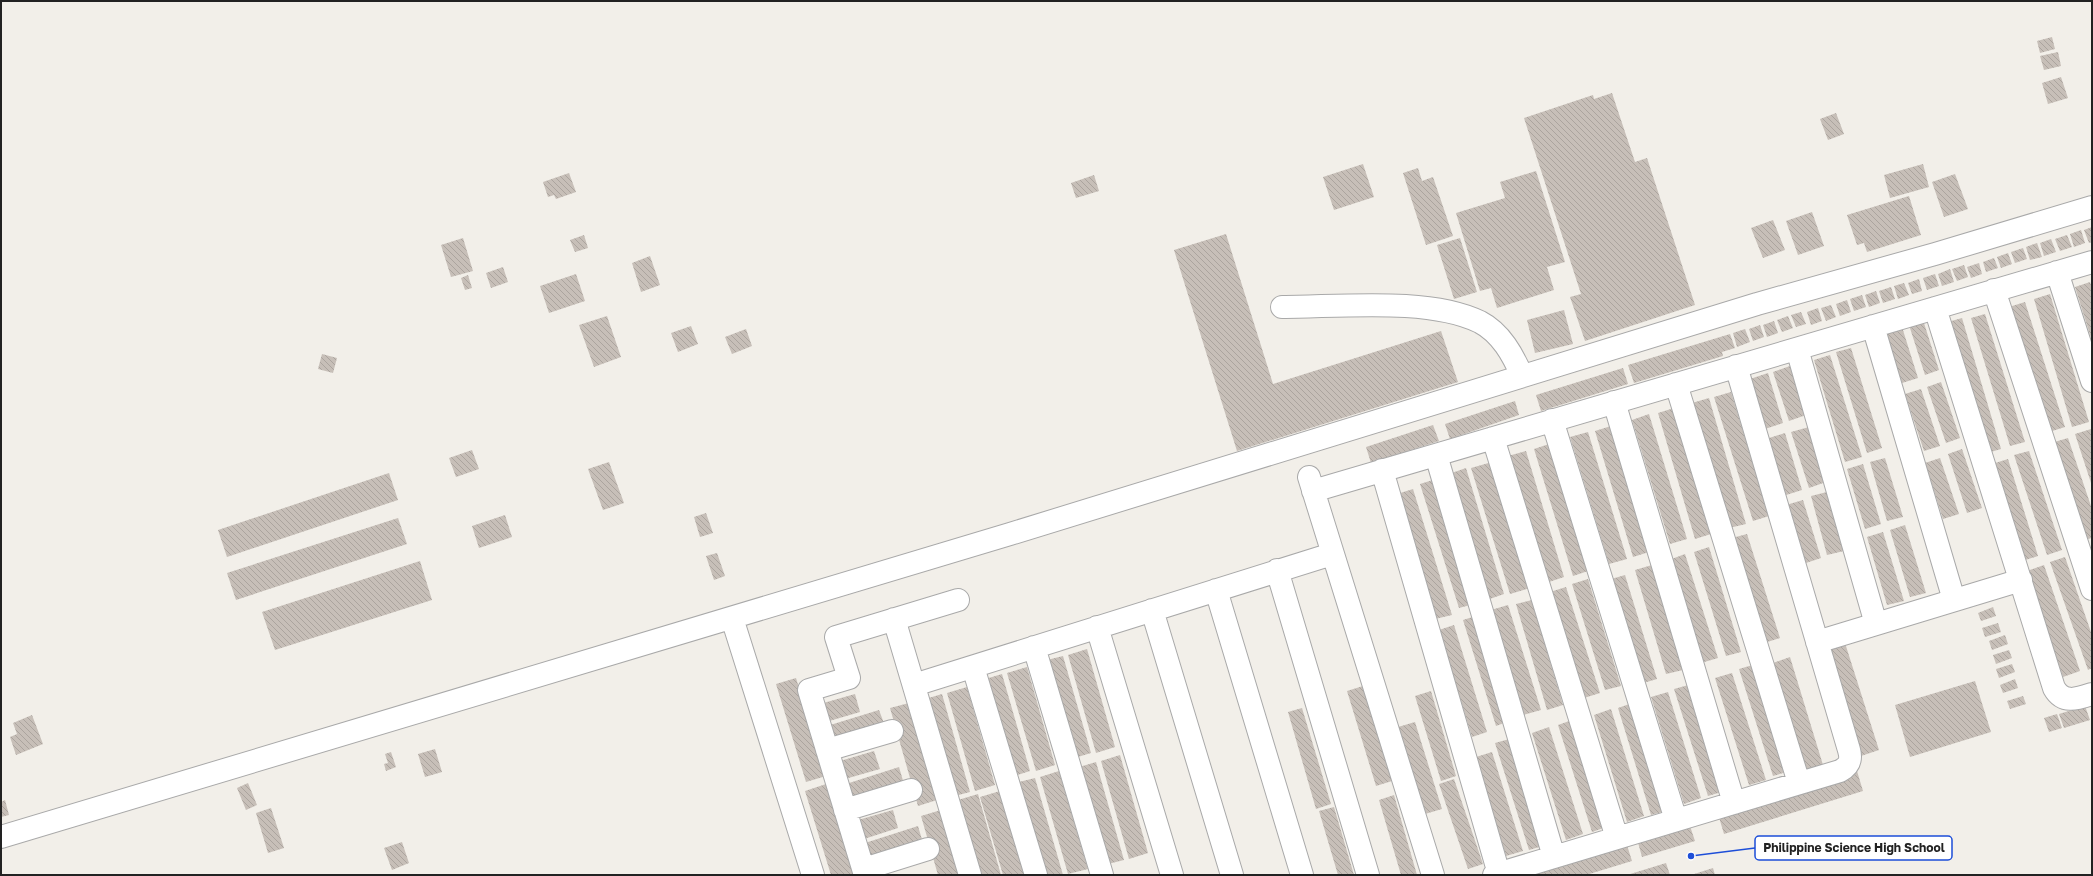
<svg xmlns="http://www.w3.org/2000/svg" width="2093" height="876" viewBox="0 0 2093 876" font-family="'Golos Text',sans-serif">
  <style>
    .building { fill: url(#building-back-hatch) }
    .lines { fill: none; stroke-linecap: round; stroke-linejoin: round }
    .minor-casing { stroke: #a9a9a9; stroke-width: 24 }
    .minor { stroke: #fff; stroke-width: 22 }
    .leader { fill: none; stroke: #1d4ed8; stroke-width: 1.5 }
    .callout-dot { fill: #1d4ed8; stroke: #fff; stroke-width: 1.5 }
    .callout { fill: #fff; stroke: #1d4ed8; stroke-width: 1.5 }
    .callout-label { font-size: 12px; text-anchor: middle; font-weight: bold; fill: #222 }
  </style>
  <defs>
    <pattern id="building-back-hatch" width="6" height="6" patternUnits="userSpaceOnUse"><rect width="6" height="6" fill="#c7bfb8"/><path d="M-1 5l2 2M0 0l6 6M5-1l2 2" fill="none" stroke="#aba49e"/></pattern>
  </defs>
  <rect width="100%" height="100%" fill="#f2efe9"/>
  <path class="building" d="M2052,37l3,12 -15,4 -3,-12z
    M2058,52l3,14 -17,4 -4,-14z
    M2061,77l7,21 -20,6 -6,-21z
    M1612,93l23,69 12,-4 48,147 -110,36 -15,-44 11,-3 -57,-176 69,-23 1,4z
    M1836,113l8,21 -16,6 -8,-21z
    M1363,164l11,33 -40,13 -11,-33z
    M1923,164l6,23 -39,11 -6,-23z
    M1418,168l4,13 11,-4 20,59 -27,9 -23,-72z
    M1536,171l29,91 -18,5 7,23 -57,18 -6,-20 -11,3 -24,-78 49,-15 -5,-16z
    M569,173l7,19 -20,7 -2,-4 -6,2 -5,-15z
    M1955,174l13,35 -24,8 -12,-35z
    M1094,175l5,16 -23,7 -5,-15z
    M1909,196l12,39 -54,17 -3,-9 -7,2 -10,-30z
    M1812,212l12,34 -26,9 -12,-34z
    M1773,220l12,30 -22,8 -12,-30z
    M2092,227v15l-3,1 -5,-13z
    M2081,230l4,13 -11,4 -4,-13z
    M1226,234l47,150 168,-53 17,51 -221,69 -63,-201z
    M584,235l4,13 -13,4 -5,-12z
    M2067,235l5,12 -12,4 -5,-12z
    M463,238l10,33 -22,6 -10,-32z
    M1460,238l17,54 -23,7 -17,-54z
    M2051,239l5,13 -12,4 -4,-13z
    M2037,243l5,14 -12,3 -4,-13z
    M2023,248l4,11 -12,4 -4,-11z
    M2008,253l4,11 -11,4 -4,-11z
    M650,256l10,29 -19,7 -9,-29z
    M1994,258l4,10 -12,4 -3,-10z
    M1979,263l3,11 -11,4 -4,-11z
    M1964,265l4,12 -11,4 -5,-12z
    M503,267l5,15 -17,6 -5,-15z
    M1950,269l4,13 -12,4 -4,-12z
    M576,274l9,27 -36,12 -9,-27z
    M1935,274l4,12 -12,4 -4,-12z
    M468,275l4,13 -7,2 -4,-12z
    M1919,279l3,12 -10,3 -4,-11z
    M2090,282l2,6v53l-17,-54z
    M1904,283l5,12 -11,4 -4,-13z
    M1891,287l4,12 -12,4 -4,-12z
    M1876,291l4,12 -11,4 -4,-12z
    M2050,294l39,128 -17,5 -38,-128z
    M1862,295l4,12 -12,4 -4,-12z
    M1847,300l4,12 -11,4 -4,-12z
    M2025,302l40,125 -16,5 -40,-125z
    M1831,305l5,12 -10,4 -5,-13z
    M1818,308l4,13 -11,4 -4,-13z
    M1564,310l9,34 -38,9 -8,-33z
    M1801,312l5,12 -10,3 -5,-12z
    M1985,314l40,128 -15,4 -39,-128z
    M607,316l14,41 -27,10 -15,-42z
    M1788,316l5,12 -11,4 -5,-12z
    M1962,318l39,131 -14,4 -39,-131z
    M1923,320l16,50 -14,5 -16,-50z
    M1774,321l4,12 -11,4 -4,-12z
    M1760,325l4,12 -11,4 -4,-12z
    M691,326l7,18 -20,8 -7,-19z
    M1902,327l16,51 -16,5 -16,-50z
    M746,329l6,17 -20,8 -7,-17z
    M1745,329l5,13 -13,5 -4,-14z
    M1730,334l5,14 -13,4 1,4 -89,27 -6,-18z
    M1851,348l31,100 -15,5 -31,-101z
    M322,354l15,4 -4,15 -15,-4z
    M1830,355l32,102 -17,5 -31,-102z
    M1790,366l16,49 -17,6 -16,-49z
    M1623,368l5,16 -87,27 -5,-16z
    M1768,373l15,50 -18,6 -15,-50z
    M1941,382l19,56 -14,5 -19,-56z
    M1921,389l19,57 -16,5 -19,-57z
    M1731,392l38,124 -16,5 -39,-124z
    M1709,398l37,126 -17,4 -37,-125z
    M1515,401l4,14 -69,24 -5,-15z
    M1674,408l37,126 -16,5 -37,-126z
    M1649,414l38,125 -17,5 -38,-124z
    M1433,425l6,16 -68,22 -5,-16z
    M1611,426l38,126 -16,5 -38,-126z
    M1809,427l17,55 -17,6 -18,-56z
    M2091,429l1,3v54l-17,-52z
    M1588,432l39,127 -18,5 -39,-127z
    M1785,433l17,57 -19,6 -17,-57z
    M2068,438l24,71v29l-8,2 -33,-97z
    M1552,443l39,127 -18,6 -39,-127z
    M1962,449l20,59 -15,5 -19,-59z
    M472,450l7,19 -23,8 -7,-19z
    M1526,451l38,126 -18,6 -38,-127z
    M2029,451l33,99 -15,5 -33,-100z
    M1885,458l18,59 -16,4 -17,-59z
    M1940,458l19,56 -16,5 -18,-56z
    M2008,459l30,97 -16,5 -30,-97z
    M609,462l15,41 -21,7 -15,-41z
    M1492,462l38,126 -20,6 -39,-126z
    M1863,464l18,60 -16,5 -18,-60z
    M1466,468l38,126 -20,7 -38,-126z
    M389,473l9,27 -171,57 -9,-27z
    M1436,479l38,125 -15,4 -39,-124z
    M1413,489l39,126 -17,4 -38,-125z
    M1827,492l17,59 -17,4 -16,-59z
    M1803,500l18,58 -18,6 -17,-59z
    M706,513l7,20 -13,4 -6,-20z
    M505,515l7,22 -33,11 -7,-22z
    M398,518l9,26 -171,56 -9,-27z
    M1905,525l21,68 -16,4 -20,-67z
    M1883,532l21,69 -17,4 -20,-68z
    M1747,534l33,104 -16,5 -32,-105z
    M1709,547l32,105 -15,4 -32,-104z
    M717,553l8,23 -11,4 -8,-24z
    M1685,554l33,104 -17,5 -32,-103z
    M2065,557l27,78v33l-4,2 -38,-108z
    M420,561l12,39 -157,50 -13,-38z
    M1652,565l31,105 -17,4 -31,-104z
    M2044,565l36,106 -17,6 -36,-106z
    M1625,575l32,104 -17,5 -32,-104z
    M1588,579l33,107 -16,4 -33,-106z
    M1566,587l34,106 -16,5 -34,-106z
    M1532,600l31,105 -16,5 -31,-106z
    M1508,605l33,105 -18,5 -32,-105z
    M1993,607l3,9 -15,5 -3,-8z
    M1479,615l33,105 -16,6 -33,-106z
    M1998,623l3,9 -16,5 -3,-9z
    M1454,625l33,107 -15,5 -33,-107z
    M2005,635l3,9 -16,6 -3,-9z
    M1845,643l34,107 -18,6 -33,-108z
    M1087,649l28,98 -19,6 -28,-98z
    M2009,650l3,8 -16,6 -3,-9z
    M1063,656l28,97 -20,6 -28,-98z
    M1790,657l33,108 -17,5 -33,-107z
    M1756,664l34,107 -17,5 -34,-107z
    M2012,664l3,8 -16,6 -3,-9z
    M1027,667l28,98 -19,6 -29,-98z
    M1732,673l34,107 -17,5 -34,-107z
    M1002,674l28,97 -19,6 -29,-97z
    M796,678l30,98 -20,6 -30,-98z
    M2015,679l3,9 -15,5 -3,-8z
    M1975,681l16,51 -81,25 -15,-52z
    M1692,684l33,107 -17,5 -34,-107z
    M1363,686l29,95 -16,5 -29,-95z
    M967,687l28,98 -20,6 -28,-98z
    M1431,691l25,85 -15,5 -26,-85z
    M1668,692l33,106 -17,6 -33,-107z
    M855,694l5,18 -34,10 -6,-18z
    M942,694l28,98 -19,5 -29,-97z
    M2023,696l3,8 -16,5 -3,-8z
    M1635,702l34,108 -18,5 -33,-107z
    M909,703l28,97 -19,6 -28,-98z
    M2085,706l5,14 -26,8 -5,-14z
    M1302,708l29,96 -15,5 -28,-97z
    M1611,709l33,107 -17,6 -33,-107z
    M879,710l6,16 -53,17 -5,-17z
    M2057,714l5,14 -13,4 -5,-14z
    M32,715l11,29 -27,11 -6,-18 7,-3 -4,-11z
    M1575,719l34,107 -17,6 -34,-107z
    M1415,722l27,87 -17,5 -27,-87z
    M1549,727l34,107 -17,6 -34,-107z
    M1513,738l33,107 -17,5 -34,-107z
    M435,749l7,23 -17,5 -7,-23z
    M874,751l6,18 -35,10 -5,-18z
    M391,752l5,15 -10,4 -2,-7 4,-1 -3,-9z
    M1492,752l31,99 -17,5 -30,-99z
    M1120,755l28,98 -19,6 -28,-98z
    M1096,762l28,98 -20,5 -28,-97z
    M899,767l5,17 -53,16 -5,-16z
    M1059,771l29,98 -20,5 -28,-97z
    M1857,771l6,20 -139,43 -6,-20z
    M1035,778l28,97h-21l-27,-92z
    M1454,779l29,85 -15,5 -29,-85z
    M248,783l9,22 -11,5 -9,-22z
    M826,784l29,91h-24l-26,-84z
    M1000,791l24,84h-21l-23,-78z
    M978,794l23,81h-21l-22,-75z
    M1394,795l23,80h-16l-22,-75z
    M5,800l4,15 -8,2v-15z
    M1334,807l20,68h-16l-19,-64z
    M271,808l13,40 -16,5 -12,-40z
    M893,810l5,18 -34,11 -6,-19z
    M941,810l19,65h-22l-17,-59z
    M1689,823l6,18 -53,16 -5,-18z
    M918,826l5,17 -53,16 -5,-16z
    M402,842l7,21 -17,7 -8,-22z
    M1626,842l6,19 -46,14h-58z
    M1666,863l4,12h-43z
    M1713,868l2,7h-24z"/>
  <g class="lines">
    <defs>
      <path id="minor" d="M2057,272l35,109
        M1994,290l98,299
        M1282,307c57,0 147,-10 198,15 21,11 33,33 42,54
        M1935,308l119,380c9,16 23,11 38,6
        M1873,326l81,274
        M1797,349l79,275
        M1676,384l123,399
        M1614,402l120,401
        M1552,420l124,400
        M1493,438l124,400
        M1436,455l118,402
        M1382,470l117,404
        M1309,477l124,398
        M1313,491l779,-229
        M1277,570l91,305
        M1216,590l86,285
        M1152,610l80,265
        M732,618l81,257
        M894,619l76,256
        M1097,627l75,248
        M1817,642l204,-62
        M1034,647l68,228
        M973,667l63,208
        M914,685l418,-131
        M827,750l65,-19
        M845,810l66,-20
        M1,837l1009,-303 747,-230 178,-50 157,-47
        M864,869l64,-20
        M865,875l-56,-185 40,-12 -13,-41 122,-37
        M1494,875l346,-104c9,-5 12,-10 9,-21l-113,-384"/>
    </defs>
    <use href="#minor" class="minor-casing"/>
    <use href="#minor" class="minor"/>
  </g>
  <path class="leader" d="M1691 856L1755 848"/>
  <circle class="callout-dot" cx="1691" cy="856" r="4"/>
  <rect class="callout" x="1755" y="836" width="197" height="24" rx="4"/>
  <g class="callout-label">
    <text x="1854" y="852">Philippine Science High School</text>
  </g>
  <rect width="2093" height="876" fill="none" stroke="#222222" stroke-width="4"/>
</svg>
